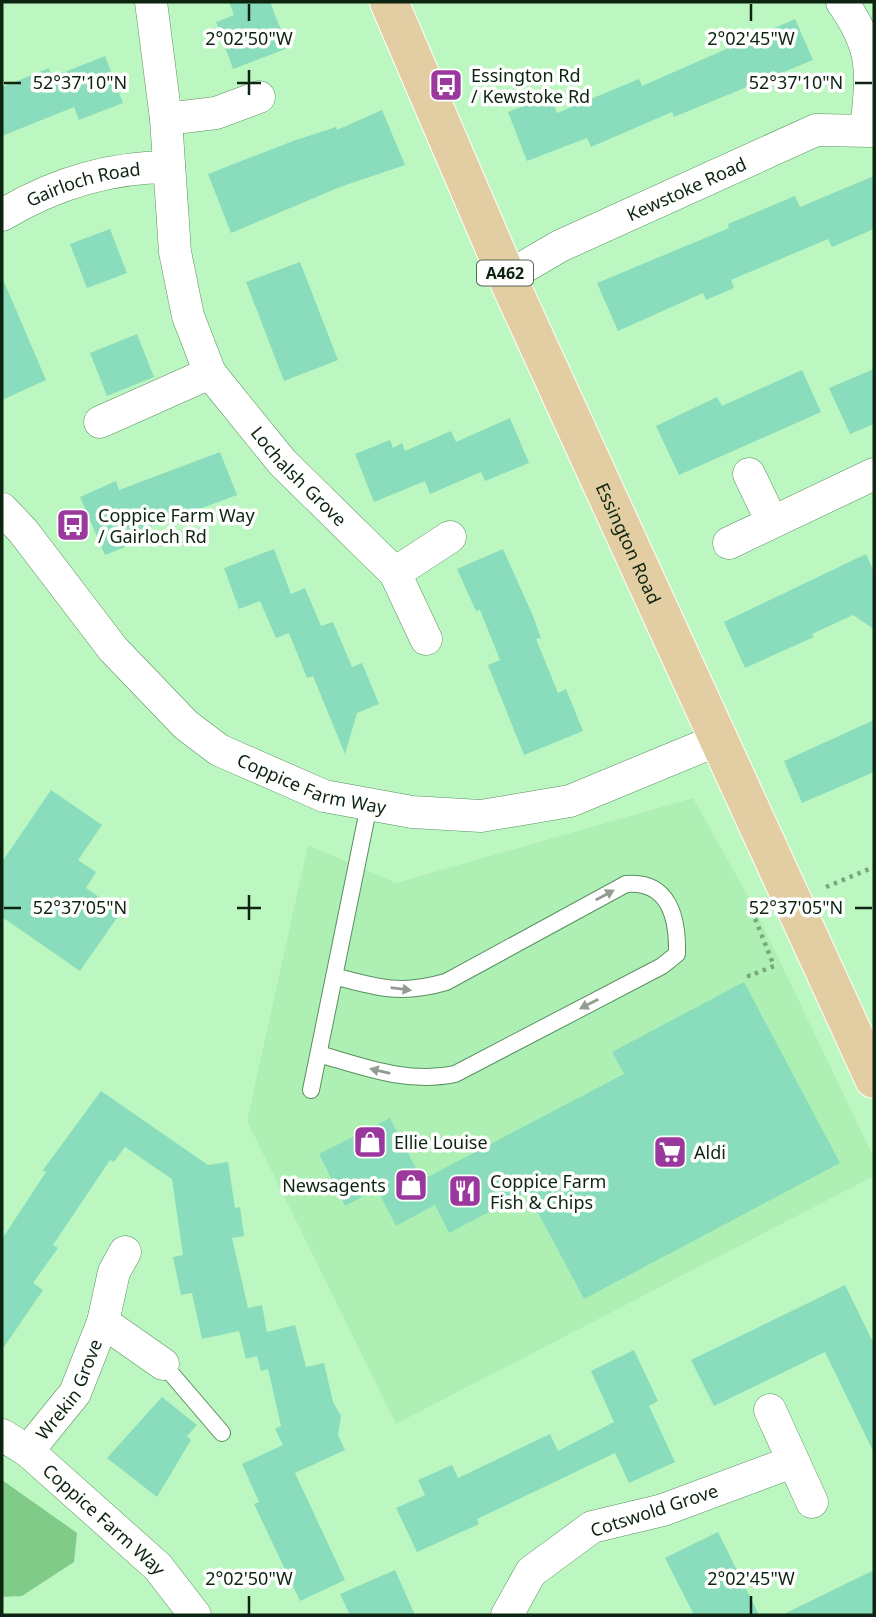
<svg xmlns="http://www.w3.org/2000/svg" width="876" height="1617" viewBox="0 0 876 1617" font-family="'Noto Sans',sans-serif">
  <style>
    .built { fill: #aef0b4 }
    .green { fill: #81cb89 }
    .building { fill: #89ddbc }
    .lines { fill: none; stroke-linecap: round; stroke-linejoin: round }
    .lane-casing { stroke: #59905f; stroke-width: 18 }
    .street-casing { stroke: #59905f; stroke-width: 33 }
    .primary-casing { stroke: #fff; stroke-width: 40 }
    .path { stroke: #79a67d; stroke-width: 4.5; stroke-dasharray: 3.5 5; stroke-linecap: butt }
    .lane { stroke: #fff; stroke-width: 16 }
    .street { stroke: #fff; stroke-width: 32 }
    .primary { stroke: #e2cea2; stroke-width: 38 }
    .oneway { fill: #929c93 }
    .ticks { fill: none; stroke: #0d2410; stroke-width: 2.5 }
    .labels { text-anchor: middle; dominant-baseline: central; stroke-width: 7; stroke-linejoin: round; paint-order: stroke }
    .shield { fill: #fff; stroke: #566658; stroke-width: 2 }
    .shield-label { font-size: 16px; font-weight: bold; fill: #0d2410 }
    .poi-label { font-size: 18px; fill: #0d2410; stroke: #fff; text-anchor: start }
    .street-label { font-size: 18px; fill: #0d2410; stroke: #fff }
    .ticks-label { font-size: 18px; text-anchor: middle; fill: #0d2410; stroke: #fff; stroke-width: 7; stroke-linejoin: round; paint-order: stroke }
  </style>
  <rect width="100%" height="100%" fill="#bcf7c1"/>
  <path class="built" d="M693,798l60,107 121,253v18l-478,248 -149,-303 61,-276 88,38z"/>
  <path class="green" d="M2,1480l75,53 -3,29 -52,34 -20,1z"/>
  <path class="building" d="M229,2h41l18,46 -55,21 -17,-47 18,-7z
    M795,19l18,41 -139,57 -2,-5 -81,35 -4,-9 -60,23 -19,-49 42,-17 7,18 82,-34 3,7z
    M105,56l18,47 -44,17 -5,-13 -72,29v-49l47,-19 3,9z
    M382,110l23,55 -65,22 -109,46 -23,-59 85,-33 43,-14 1,3z
    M874,176v53l-42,18 -4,-8 -97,41 3,8 -28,12 -3,-7 -85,38 -21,-48 132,-55 -1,-4 67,-28 5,11z
    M110,229l17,44 -40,15 -17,-44z
    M300,262l38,98 -54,21 -38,-99z
    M2,277l44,103 -44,20z
    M137,334l17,43 -47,19 -17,-43z
    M874,369v55l-24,10 -21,-46z
    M802,370l19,42 -142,63 -23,-49 61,-29 5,9z
    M510,418l19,45 -44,18 -4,-9 -51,22 -5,-13 -51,21 -19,-48 35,-14 3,8 9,-5 3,8 46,-20 5,11z
    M220,452l17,43 -94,35 -18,17 -20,8 -25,-58 36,-16 3,9z
    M274,549l17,45 14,-6 16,38 12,-4 19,45 10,-4 17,41 -22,9 -12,41 -32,-78 -6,2 -18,-45 -13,5 -16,-37 -21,8 -15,-41z
    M503,549l30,67 8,22 -5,1 22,54 8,-4 17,42 -59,24 -36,-90 12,-5 -20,-50 -4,1 -19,-42z
    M866,554l8,18v57l-21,-14 -41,19 2,3 -69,31 -21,-46z
    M874,720v52l-72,31 -18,-42z
    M51,790l51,35 -24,35 18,12 -10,16 35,24 -41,59 -78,-54v-55z
    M744,982l96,181 -256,136 -57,-107 -78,41 -14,-28 -39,21 -19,-37 -32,17 -26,-52 71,-36 32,62 202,-106 -12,-22z
    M101,1091l107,74 20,-3 7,46 5,-1 4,29 -12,2 16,70 14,-3 5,27 28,-7 11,42 18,-4 9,39 8,14 -3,19 7,15 -50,23 50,107 -45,21 -46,-97 5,-2 -17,-38 41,-19 -8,-16 6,-3 -13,-57 -7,2 -4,-15 -11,3 -7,-28 -37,8 -10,-46 -11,2 -8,-38 10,-2 -11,-76 -47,-32 -11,15 -4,-2 -57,85 5,3 -25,35 10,7 -41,60v-111l44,-67 -3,-2z
    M845,1285l29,59v109l-49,-101 -111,54 -23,-46z
    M634,1350l24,51 -9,5 26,56 -46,21 -14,-30 -138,66 2,5 -62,28 -21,-44 29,-13 -7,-15 34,-15 6,13 92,-44 8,17 56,-29 -23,-51z
    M162,1397l35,28 -10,11 4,4 -34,57 -50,-39z
    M718,1532l41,83h-65l-29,-57z
    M395,1570l20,45h-65l-10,-21z
    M874,1570v45h-92z"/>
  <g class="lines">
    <defs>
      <path id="lane" d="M319,1054c45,13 89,30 136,20l207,-108 15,-12c1,-36 -8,-74 -51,-70l-180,98c-45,13 -68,6 -112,-6
        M311,1090l58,-285
        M163,1364l59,69"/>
      <g id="street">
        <path id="s1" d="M151,2l15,117 9,133 13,64 22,57 72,89 113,111 31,66"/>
        <path d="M842,2c34,48 30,71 24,128"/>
        <path d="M166,119l50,-6 43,-16"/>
        <path id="s2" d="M2,215c52,-31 106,-48 167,-48"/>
        <path id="s3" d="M507,277l53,-31 256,-116 58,1"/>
        <path d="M100,422l110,-49"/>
        <path d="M749,474l23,48"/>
        <path id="s4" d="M2,509l21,22 90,118 73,76 33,25 105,46 88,16 69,4 89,-15 150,-62"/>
        <path d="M729,543l145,-69"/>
        <path d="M395,573l55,-36"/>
        <path d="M103,1322l60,42"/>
        <path d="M770,1410l42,92"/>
        <path id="s5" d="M2,1435l26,16 130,116 37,48"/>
        <path id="s6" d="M28,1451l47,-58 28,-71 11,-50 11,-20"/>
        <path d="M507,1615l24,-43 61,-45 71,-17 129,-48"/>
      </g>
      <g id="primary">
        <path id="s7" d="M389,2l118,275 367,802"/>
      </g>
    </defs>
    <use href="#lane" class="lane-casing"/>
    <use href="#street" class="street-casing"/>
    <use href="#primary" class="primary-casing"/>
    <path class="path" d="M826,887l48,-20
      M748,974l1,2 25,-10 -20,-50 6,-2"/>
    <use href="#lane" class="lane"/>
    <use href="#street" class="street"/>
    <use href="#primary" class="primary"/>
  </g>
  <defs><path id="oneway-solid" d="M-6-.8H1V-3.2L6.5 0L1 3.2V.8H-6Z" transform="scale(1.75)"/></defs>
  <g class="oneway">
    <use href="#oneway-solid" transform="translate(605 895) rotate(-28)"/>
    <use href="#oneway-solid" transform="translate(401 989) rotate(7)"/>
    <use href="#oneway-solid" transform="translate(589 1004) rotate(153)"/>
    <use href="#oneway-solid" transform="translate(380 1071) rotate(-167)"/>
  </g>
  <path class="ticks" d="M249,4v17M751,4v17M249,70v25M4,83h17M237,83h24M855,83h17M249,895v25M4,908h17M237,908h24M855,908h17M249,1596v18M751,1596v18"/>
  <defs>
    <symbol id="bus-square" viewBox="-11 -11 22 22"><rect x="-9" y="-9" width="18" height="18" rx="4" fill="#9b389d" stroke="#fff"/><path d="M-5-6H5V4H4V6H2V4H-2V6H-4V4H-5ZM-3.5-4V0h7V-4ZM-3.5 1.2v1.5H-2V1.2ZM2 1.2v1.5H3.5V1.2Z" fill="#fff"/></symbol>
    <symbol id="shop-square" viewBox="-11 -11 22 22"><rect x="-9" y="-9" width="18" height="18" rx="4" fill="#9b389d" stroke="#fff"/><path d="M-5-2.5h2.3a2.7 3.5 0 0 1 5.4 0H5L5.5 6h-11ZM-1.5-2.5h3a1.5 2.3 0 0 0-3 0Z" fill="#fff"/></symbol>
    <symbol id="supermarket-square" viewBox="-11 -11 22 22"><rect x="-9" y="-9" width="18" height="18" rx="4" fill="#9b389d" stroke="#fff"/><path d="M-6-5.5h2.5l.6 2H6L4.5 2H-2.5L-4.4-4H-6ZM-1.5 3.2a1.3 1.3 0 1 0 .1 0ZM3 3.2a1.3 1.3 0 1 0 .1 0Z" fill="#fff"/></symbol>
    <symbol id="restaurant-square" viewBox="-11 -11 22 22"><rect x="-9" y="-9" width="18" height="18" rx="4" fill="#9b389d" stroke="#fff"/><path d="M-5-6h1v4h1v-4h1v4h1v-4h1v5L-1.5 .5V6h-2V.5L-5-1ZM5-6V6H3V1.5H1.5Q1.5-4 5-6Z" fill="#fff"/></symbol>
  </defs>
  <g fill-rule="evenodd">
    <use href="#bus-square" x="427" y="66" width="38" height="38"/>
    <use href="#bus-square" x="54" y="506" width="38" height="38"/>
    <use href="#shop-square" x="351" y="1123" width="38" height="38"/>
    <use href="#supermarket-square" x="651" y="1133" width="38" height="38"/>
    <use href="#shop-square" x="392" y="1166" width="38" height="38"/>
    <use href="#restaurant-square" x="446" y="1172" width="38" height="38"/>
  </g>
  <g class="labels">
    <rect class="shield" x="477" y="260.5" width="56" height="25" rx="5"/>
    <g class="shield-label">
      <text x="505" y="273">A462</text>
    </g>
    <g class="poi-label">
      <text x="471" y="75">Essington Rd<tspan x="471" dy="21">/ Kewstoke Rd</tspan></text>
      <text x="98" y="515">Coppice Farm Way<tspan x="98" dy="21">/ Gairloch Rd</tspan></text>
      <text x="394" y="1142">Ellie Louise</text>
      <text x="694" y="1152">Aldi</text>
      <text x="490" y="1181">Coppice Farm<tspan x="490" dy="21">Fish &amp; Chips</tspan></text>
      <text x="386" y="1185" text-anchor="end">Newsagents</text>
    </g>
    <g class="street-label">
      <text stroke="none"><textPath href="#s2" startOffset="88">Gairloch Road</textPath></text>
      <text stroke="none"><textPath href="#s3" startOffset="200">Kewstoke Road</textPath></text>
      <text stroke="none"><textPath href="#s1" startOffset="514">Lochalsh Grove</textPath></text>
      <text stroke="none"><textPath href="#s7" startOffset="592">Essington Road</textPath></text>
      <text stroke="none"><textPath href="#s4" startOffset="425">Coppice Farm Way</textPath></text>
      <text stroke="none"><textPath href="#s6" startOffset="75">Wrekin Grove</textPath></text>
      <text transform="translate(654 1510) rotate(-18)">Cotswold Grove</text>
      <text stroke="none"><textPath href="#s5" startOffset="133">Coppice Farm Way</textPath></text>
    </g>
  </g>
  <g class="ticks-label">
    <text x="249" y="45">2°02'50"W</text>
    <text x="751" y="45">2°02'45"W</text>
    <text x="80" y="89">52°37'10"N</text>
    <text x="796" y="89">52°37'10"N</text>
    <text x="80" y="914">52°37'05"N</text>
    <text x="796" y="914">52°37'05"N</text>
    <text x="249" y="1585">2°02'50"W</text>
    <text x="751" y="1585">2°02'45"W</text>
  </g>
  <rect width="876" height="1617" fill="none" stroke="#0d2410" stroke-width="7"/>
</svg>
